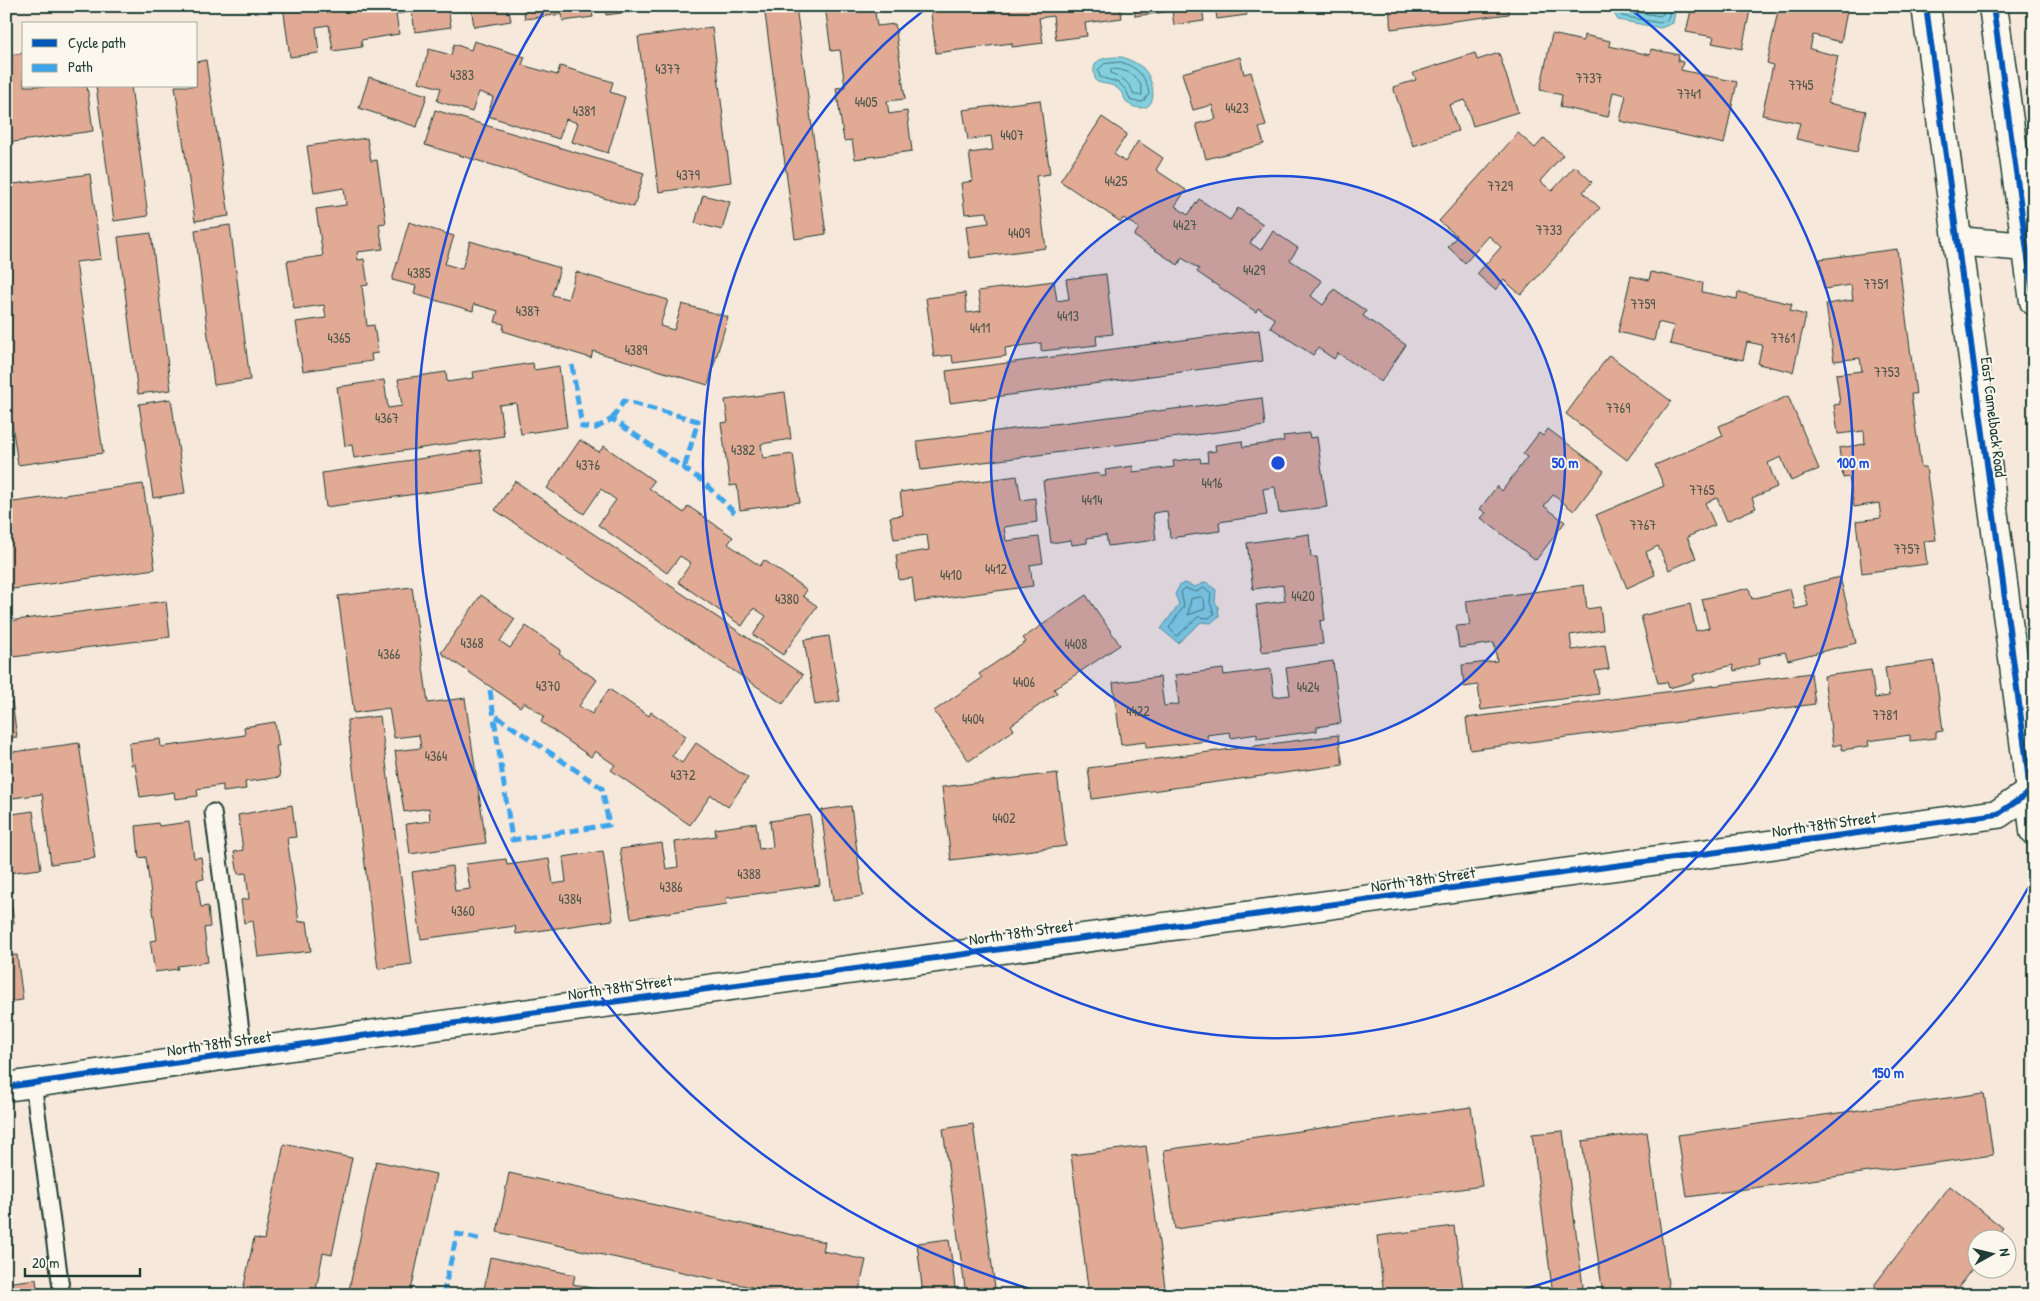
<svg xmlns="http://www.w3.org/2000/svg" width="2040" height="1301" viewBox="0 0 2040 1301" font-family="'Patrick Hand',sans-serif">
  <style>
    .water { fill: #81cfdf; stroke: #5a959b }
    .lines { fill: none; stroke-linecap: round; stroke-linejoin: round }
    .shore { stroke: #467778; stroke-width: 1 }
    .building { fill: #e0aa95; stroke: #1f3d34 }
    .lane-casing { stroke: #1f3d34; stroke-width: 19 }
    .street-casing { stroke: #1f3d34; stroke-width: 31 }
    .primary-casing { stroke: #1f3d34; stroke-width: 31 }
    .lane { stroke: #fbf7ec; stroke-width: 15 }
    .street { stroke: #fbf7ec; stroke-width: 28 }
    .primary { stroke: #fbf7ec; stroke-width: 28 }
    .quiet { stroke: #3da4eb; stroke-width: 5; stroke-dasharray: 10 5; stroke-linecap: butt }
    .cycleway-casing { stroke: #fbf7ec; stroke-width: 9 }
    .cycleway { stroke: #0057b8; stroke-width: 6 }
    .ring { fill: none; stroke: #1d4ed8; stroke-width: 2.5 }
    .labels { text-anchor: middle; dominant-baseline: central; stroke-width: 4; stroke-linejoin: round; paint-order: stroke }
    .number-label { font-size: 14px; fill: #4f584c }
    .street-label { font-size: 16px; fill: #1f3d34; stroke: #fbf7ec }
    .centre { fill: #1d4ed8; stroke: #fbf7ec; stroke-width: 2.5 }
    .ring-label { font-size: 15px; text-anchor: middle; font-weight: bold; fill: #1d4ed8; stroke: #fbf7ec; stroke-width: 4; stroke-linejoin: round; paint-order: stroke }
  </style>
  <rect width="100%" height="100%" fill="#f6e8db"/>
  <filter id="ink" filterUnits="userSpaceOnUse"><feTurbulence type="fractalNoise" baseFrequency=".02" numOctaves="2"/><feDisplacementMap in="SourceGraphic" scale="10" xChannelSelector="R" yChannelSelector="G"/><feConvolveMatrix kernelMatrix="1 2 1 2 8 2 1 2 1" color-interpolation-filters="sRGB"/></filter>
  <g filter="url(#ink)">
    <path class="water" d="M1612,6h64l-3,17 -12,5 -43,-8 -7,-11z
      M1122,57c8,3 15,6 21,11 12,12 17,46 -8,39 -12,-3 -9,-12 -18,-19 -6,-5 -14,-3 -21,-7 -8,-23 8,-24 26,-24z
      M1206,582l10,8 -1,12 3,4 1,10 -8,7 -10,-1 -23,21 -17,-14 18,-25 -4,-10 5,-9 5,-2 10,4z"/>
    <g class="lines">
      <path class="shore" d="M1616,6l6,10 38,7 8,-4 3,-13
        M1623,6l3,4 34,6 3,-2 1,-8
        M1121,62c16,5 26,15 28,32l-6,8 -12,-1 -5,-11 -7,-7 -19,-6 -2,-7 6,-6z
        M1112,69c16,0 31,9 30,26h-8c-4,-13 -12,-17 -23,-22z
        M1205,588l6,5 -1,9 4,12 -5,4 -11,-1 -21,19 -8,-8 15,-22 -3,-14 4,-4 10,4z
        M1201,597l3,2 1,10 -17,6 3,-16z"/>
    </g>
    <path class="building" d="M283,6h165l3,21 -36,5 -3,-20 -16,2 3,20 -38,6 1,7 -29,4 -4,-26 -13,2 3,26 -29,4z
      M471,6h37l3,15 -37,6z
      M523,6h68l2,11 -30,4 -1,-7 -37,5z
      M605,6h61v1l-60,8z
      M764,6h32l30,228 -31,5z
      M825,6h67l1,3 -18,3 2,14 18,-2 10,75 -18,2 2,13 18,-3 5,40 -57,8 -3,-19 -8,1 -8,-53 9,-1 -5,-37 -9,1z
      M930,6h190l2,12 -37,5 2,13 -31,4 -3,-24 -14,2 4,25 -31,4v-4l-76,10z
      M1134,6h68l2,15 -30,4 -2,-14 -37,5z
      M1215,6h31l1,9 -30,4z
      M1389,6h119l1,8 -118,15z
      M1692,6h59l-9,43 -30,-6 2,-6 -28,-5z
      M1779,6h69l-7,36 -28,-7 -3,14 28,7 -10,47 38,8 -9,41 -61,-13 4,-16 -38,-8 11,-50 -6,-2z
      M712,27l19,155 -72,10 -21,-155z
      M1552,34l31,7 1,-6 26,6 -1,5 41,9 1,-6 28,6 -1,6 5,1 -2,8 56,12 -13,62 -104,-23 6,-26 -13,-3 -5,25 -48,-10 2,-12 -22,-5z
      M474,41l51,16 -3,8 35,10 3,-9 53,16 -3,10 15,5 -17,56 -36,-11 6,-19 -12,-4 -7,20 -71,-23 5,-19 -14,-5 -7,20 -35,-11 4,-13 -22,-6 10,-33 22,6 3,-11 17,6z
      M24,53v33h63l6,45 -87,12v-87z
      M1475,53l2,7 22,-7 19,59 -45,14 -8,-26 -16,5 9,26 -45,15 -20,-59 23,-7 -3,-7z
      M1240,57l4,17 7,-2 15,54 -7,2 5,16 -58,15 -10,-35 20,-5 -4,-14 -19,5 -11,-37z
      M206,60l23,156 -34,5 -20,-135h21v-24z
      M369,77l58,18 -10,32 -58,-19z
      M96,86h35l17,130 -34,5z
      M1040,100l10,74 -14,2 10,72 -76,10 -4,-32 23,-3 -2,-11 -22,2 -4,-31 12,-2 -4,-28 24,-3 -2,-14 -23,4 -5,-30z
      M435,110l209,63 -10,34 -209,-62z
      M1102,117l25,17 -13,20 11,8 13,-21 25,17 -7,12 30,20 -11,16 13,9 11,-16 31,21 8,-12 25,16 -13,19 11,7 12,-19 25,17 -8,12 32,21 -11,15 12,9 11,-16 32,22 -3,5 43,29 -25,37 -43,-29 -4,6 -16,-11 -5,7 -43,-28 5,-8 -17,-11 -2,4 -59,-40 2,-3 -17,-11 -4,7 -44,-29 5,-8 -16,-10 -2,4 -61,-41z
      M1518,133l17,15 9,-10 19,17 -23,26 12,10 23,-25 17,16 -9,10 17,16 -79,87 -17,-15 -9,10 -18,-16 24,-27 -12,-11 -24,27 -17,-16 9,-11 -18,-15z
      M367,138l4,23 6,-1 9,63 -7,1 4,25 -26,3 1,8 6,-1 4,26 -6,1 5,40 7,-1 4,28 -7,1 1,7 -69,10 -7,-49 30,-4 -2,-13 -30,4 -7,-48 36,-5 -7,-47 30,-4 -2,-17 -30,5 -7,-47z
      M90,174l11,85 -25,3 27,191 -85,12 -12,-82v-112h3l-3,-18v-68z
      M703,195l27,7 -8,28 -27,-7z
      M409,222l45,14 -9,28 17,5 8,-28 90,27 -8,27 16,4 8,-27 92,28 -8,26 14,4 8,-26 46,13 -20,68 -115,-34 -2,7 -88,-27 1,-7 -9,-2 3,-11 -24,-7 -1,7 -59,-17 2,-8 -24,-6z
      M230,225l20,155 -36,5 -19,-155z
      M151,233l20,157 -33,4 -20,-157z
      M1897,249l19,145h-5l10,73h5l10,73 -12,1 3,23 -65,9 -6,-52 25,-3 -2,-15 -25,4 -5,-30 -6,1 -4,-30 26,-4 -1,-13 -26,3 -4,-29 6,-1 -4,-30 26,-3 -2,-13 -26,3 -8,-57 27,-4 -2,-15 -27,4 -4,-30z
      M1651,272l52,11 -1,9 35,7 1,-7 54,12 -2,7 16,4 -13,57 -35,-8 4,-19 -15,-3 -4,18 -73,-16 4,-18 -16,-4 -4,19 -36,-9 13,-56 18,4z
      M1106,274l7,60 -17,2 1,9 -56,6v-8l-36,5 1,8 -53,7 -1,-8 -18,2 -8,-59 39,-5 2,20 14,-2 -3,-20 76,-10 3,20 12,-2 -3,-20z
      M1259,330l4,31 -313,42 -4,-32z
      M1609,355l62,46 -44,59 -61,-46z
      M533,363l1,7 25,-4 8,61 -46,7 -5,-31 -17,2 5,31 -150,22 -2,-13 -7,1 -8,-59 47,-7 4,28 14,-2 -4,-27 48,-7 1,10 27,-4 -1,-6z
      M785,392l6,47 -30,5 2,14 30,-4 7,48 -60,8 -3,-25 -7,1 -9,-63 7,-1 -3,-22z
      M1788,396l31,73 -28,12 -10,-24 -13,6 9,24 -25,11 4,10 -29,13 -10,-23 -12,5 10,22 -28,12 9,21 -27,12 -11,-24 -12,6 9,23 -28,13 -31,-73 68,-29 -9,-21 68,-29 -4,-10z
      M1262,398l3,28 -344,44 -4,-29z
      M171,399l14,94 -32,5 -14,-94z
      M1548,429l56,42 -30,40 -21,-16 -9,11 21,16 -29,38 -55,-42 5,-5 -6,-4 17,-23 5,5 25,-34 -4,-3 16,-21 4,3z
      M1309,433l1,5 7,-1 10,70 -48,6 -4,-26 -12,2 4,26 -48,7 1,9 -50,7 -3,-27 -14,2 3,27 -48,6 -2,-11 -19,3v5l-15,2 -1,-5 -20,3 -8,-62 56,-8 1,3h6l-1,-6 28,-4v6l41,-5 -1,-6 27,-3 1,5 7,-1 -1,-10 9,-1 -1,-6 27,-4 1,6 41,-6 -1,-5z
      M580,440l19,12 5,-6 50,35 -5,7 35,25 4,-7 45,31 -5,7 32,22 4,-6 43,30 -4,6 14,10 -34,49 -30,-20 13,-19 -12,-8 -12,18 -64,-44 13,-19 -11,-7 -13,17 -69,-48 18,-25 -15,-11 -17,25 -37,-26z
      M480,450l5,34 -159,23 -4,-34z
      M1017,476l4,24 14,-2 2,24 -33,5 2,14 33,-4 4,26 -13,2 3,21 -118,16 -3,-24 -13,2 -3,-25 33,-5 -2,-15 -33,4 -4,-22 13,-2 -3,-23z
      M515,481l288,194 -20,29 -288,-194z
      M143,484l12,85 -149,21v-87z
      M1309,534l2,23h6l8,63 -5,1 3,23 -61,8 -6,-47 29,-4 -2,-16 -30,4 -6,-46z
      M1840,577l16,66 -68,17 -3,-8 -26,6 1,6 -26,7 -1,-6 -40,10 2,6 -26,7 -2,-6 -9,1 -17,-67 49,-12 6,27 13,-3 -7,-29 47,-11 3,11 38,-10 5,20 13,-3 -5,-20z
      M1584,585l3,24 13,-2 3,23 -33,5 2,15 33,-5 4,24 -14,2 4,23 -118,16 -3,-25 -14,2 -2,-22 35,-4 -3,-18 -35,5 -3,-22 14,-1 -4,-24z
      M412,587l16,116 37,-5 21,145 -76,11 -4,-30 24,-3 -1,-13 -25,4 -9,-61 26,-3 -2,-13 -25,3 -5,-30 -35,5 -16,-117z
      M481,595l34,24 -15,22 10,7 16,-22 35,24 -2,4 38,26 -18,26 13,8 17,-25 40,27 2,-4 35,24 -14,20 10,7 14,-20 52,35 -20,29 -17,-12 -21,30 -79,-55 4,-5 -20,-14 -4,6 -50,-35 3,-6 -20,-14 -4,5 -79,-54z
      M1086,595l34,50 -66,44 3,4 -46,32 3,5 -45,31 -35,-50 48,-33 -3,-4 47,-32 -3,-4z
      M166,601l4,36 -157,20 -5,-36z
      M829,636l11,65 -25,4 -11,-65z
      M1333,661l8,62 -24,4v4l-60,8v-5l-26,4 -1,-6 -23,3 1,6 -62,7v-6l-25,3 -8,-62 47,-6 4,29 15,-2 -4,-29 48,-6 1,6 47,-6 3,28 16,-2 -4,-27z
      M1934,661l9,70 -7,1v6l-26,3v-6l-42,6 1,5 -27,4 -1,-6 -8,2 -9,-70 47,-6 4,28 14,-2 -4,-28z
      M1811,673l4,31 -345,46 -4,-32z
      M12,702l5,35 -11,1v-35z
      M380,716l32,248 -34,5 -31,-249z
      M275,722l4,24h-3l4,31 -35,5 1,7 -23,3v-7l-26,4 1,7 -23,3 -1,-7 -34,5 -5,-33 -4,1 -2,-22 31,-4 1,8 84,-12 -1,-8z
      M1338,735l5,30 -251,34 -4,-31z
      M79,743l16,115 -44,6 -9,-70 -36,5v-46z
      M1057,773l9,73 -115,14 -9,-73z
      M292,805l4,32 -9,1 12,84 8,-1 4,30 -53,6 -5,-36 -9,2 -3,-23 8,-1 -3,-26 -8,1 -4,-22 9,-2 -5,-35z
      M851,806l12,90 -30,5 -12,-91z
      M33,811l8,58 -34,4 7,50 -8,1v-109z
      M810,815l10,70 -94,13 1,6 -96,14 -11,-69 42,-6 4,26 12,-2 -3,-25 41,-6 -1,-7 41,-6 3,26 14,-2 -3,-26z
      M189,822l5,36 7,-1 3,22 -7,1 4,27 7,-1 2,21 -6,1 4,34 -31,4 1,3 -23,3 -5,-31 7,-1 -11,-83 -7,1 -3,-32 22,-3 1,3z
      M603,851l10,69 -97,14 -1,-8 -94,13 -9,-67 40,-6 3,25 15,-2 -4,-25 40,-5 1,6 42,-6 4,25 13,-2 -3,-25z
      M17,955l6,45 -17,2v-46z
      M1984,1093l9,62 -306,42 -9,-62z
      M1471,1107l11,79 -307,43 -11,-79z
      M973,1124l23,171h-30l-23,-166z
      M1563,1131l21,164h-31l-21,-161z
      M1647,1132l22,159 10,4h-76l-21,-154z
      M284,1144l68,14 -20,97 -9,-2 -8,42h-73l12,-57 10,2z
      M1146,1146l20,149h-77l-18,-140z
      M376,1161l60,13 -26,121h-62z
      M509,1173l316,69 -2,9 43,9 -8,35h-70l-291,-63z
      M1950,1186l53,42 -8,10h-17v23l-26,34h-76l-1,-11z
      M6,1205l6,51h-6z
      M1454,1226l10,69h-80l-7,-59z
      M949,1239l7,56h-33l-6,-52z
      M490,1257l85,18 -2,9 49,11h-139z
      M36,1279l2,16h-32v-12z"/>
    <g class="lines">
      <defs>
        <path id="lane" d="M213,812l31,242
          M33,1083l29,212"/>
        <path id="street" d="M6,1087l355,-51 1637,-222 32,-22 4,-1"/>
        <path id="primary" d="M1926,6l100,750 8,75
          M1993,6l41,295
          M1957,241l69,6"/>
      </defs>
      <use href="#lane" class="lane-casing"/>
      <use href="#street" class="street-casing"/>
      <use href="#primary" class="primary-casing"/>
      <use href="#lane" class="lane"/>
      <use href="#street" class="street"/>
      <use href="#primary" class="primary"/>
      <path class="quiet" d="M572,365l10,62 14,1 16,-9 89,61 34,33
        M612,419l12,-18 74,20 -14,48
        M490,690l22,150 97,-15 -7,-37 -109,-74
        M443,1295l14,-61 25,6"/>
      <defs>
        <path id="cycleway" d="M1926,6l100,750 8,75
          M1993,6l41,295
          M6,1087l355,-51 1637,-222 32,-22 4,-1"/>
      </defs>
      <use href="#cycleway" class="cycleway-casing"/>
      <use href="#cycleway" class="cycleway"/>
    </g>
  </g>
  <circle cx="1278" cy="463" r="287" fill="#1d4ed8" fill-opacity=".12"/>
  <g class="ring">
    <circle cx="1278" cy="463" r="287"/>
    <path d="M1628 7A575 575 0 1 1 928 7"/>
    <path d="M2032 881A862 862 0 0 1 1508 1294M1048 1294A862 862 0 0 1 543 13"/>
  </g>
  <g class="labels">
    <g class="number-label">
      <text x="668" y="68">4377</text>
      <text x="462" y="74">4383</text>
      <text x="1589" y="77">7737</text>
      <text x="1801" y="84">7745</text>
      <text x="1689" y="93">7741</text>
      <text x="866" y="101">4405</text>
      <text x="1237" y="107">4423</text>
      <text x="584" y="110">4381</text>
      <text x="1012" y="134">4407</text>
      <text x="688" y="174">4379</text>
      <text x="1116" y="180">4425</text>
      <text x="1500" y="185">7729</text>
      <text x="1185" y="224">4427</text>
      <text x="1549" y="229">7733</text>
      <text x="1019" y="232">4409</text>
      <text x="1254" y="269">4429</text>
      <text x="419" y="272">4385</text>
      <text x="1876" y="283">7751</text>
      <text x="1643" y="303">7759</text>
      <text x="528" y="310">4387</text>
      <text x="1068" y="315">4413</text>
      <text x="980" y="327">4411</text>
      <text x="339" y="337">4365</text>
      <text x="1783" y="337">7761</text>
      <text x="636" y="349">4389</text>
      <text x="1887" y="371">7753</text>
      <text x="1618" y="407">7769</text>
      <text x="387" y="417">4367</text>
      <text x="743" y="449">4382</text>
      <text x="588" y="464">4376</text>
      <text x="1212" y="482">4416</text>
      <text x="1702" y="489">7765</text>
      <text x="1092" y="499">4414</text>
      <text x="1643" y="524">7767</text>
      <text x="1907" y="548">7757</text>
      <text x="996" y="568">4412</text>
      <text x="951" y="574">4410</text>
      <text x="1303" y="595">4420</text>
      <text x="787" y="598">4380</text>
      <text x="472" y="642">4368</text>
      <text x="1076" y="643">4408</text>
      <text x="389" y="653">4366</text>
      <text x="1024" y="681">4406</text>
      <text x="548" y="685">4370</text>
      <text x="1308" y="686">4424</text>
      <text x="1138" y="710">4422</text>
      <text x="1885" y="714">7781</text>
      <text x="973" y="718">4404</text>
      <text x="436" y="755">4364</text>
      <text x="683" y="774">4372</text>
      <text x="1004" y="817">4402</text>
      <text x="749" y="873">4388</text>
      <text x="671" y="886">4386</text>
      <text x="570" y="898">4384</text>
      <text x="463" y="910">4360</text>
    </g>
    <g class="street-label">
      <text transform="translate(1994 417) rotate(83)">East Camelback Road</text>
      <text transform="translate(1824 824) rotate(-8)">North 78th Street</text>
      <text transform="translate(1423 879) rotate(-8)">North 78th Street</text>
      <text transform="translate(1021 932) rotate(-8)">North 78th Street</text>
      <text transform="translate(620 987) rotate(-8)">North 78th Street</text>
      <text transform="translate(219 1043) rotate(-8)">North 78th Street</text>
    </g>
  </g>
  <circle cx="1278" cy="463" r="8" class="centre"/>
  <g class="ring-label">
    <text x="1565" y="468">50 m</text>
    <text x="1853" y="468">100 m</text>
    <text x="1888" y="1078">150 m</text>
  </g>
  <rect width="2040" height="1301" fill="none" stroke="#fbf7ec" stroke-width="25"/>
  <rect x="12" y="12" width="2015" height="1276" fill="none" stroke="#1f3d34" stroke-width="2" filter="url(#ink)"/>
  <rect x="22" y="22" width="175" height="65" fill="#fbf7ec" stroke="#a3ada2"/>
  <rect x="32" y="39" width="25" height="8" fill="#0057b8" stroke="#a3ada2"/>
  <text x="68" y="48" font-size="15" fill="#1f3d34">Cycle path</text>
  <rect x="32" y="64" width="25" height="8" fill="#3da4eb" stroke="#a3ada2"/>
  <text x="68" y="72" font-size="15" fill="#1f3d34">Path</text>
  <g transform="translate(1992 1254) rotate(82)"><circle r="24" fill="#fbf7ec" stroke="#a3ada2"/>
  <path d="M0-4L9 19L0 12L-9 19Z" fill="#1f3d34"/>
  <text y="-8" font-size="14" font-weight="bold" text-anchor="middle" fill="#1f3d34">N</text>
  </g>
  <path d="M25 1268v8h115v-8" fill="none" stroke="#1f3d34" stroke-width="2.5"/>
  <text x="32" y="1268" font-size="15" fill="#1f3d34" stroke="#fbf7ec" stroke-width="4" paint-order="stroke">20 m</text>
</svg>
